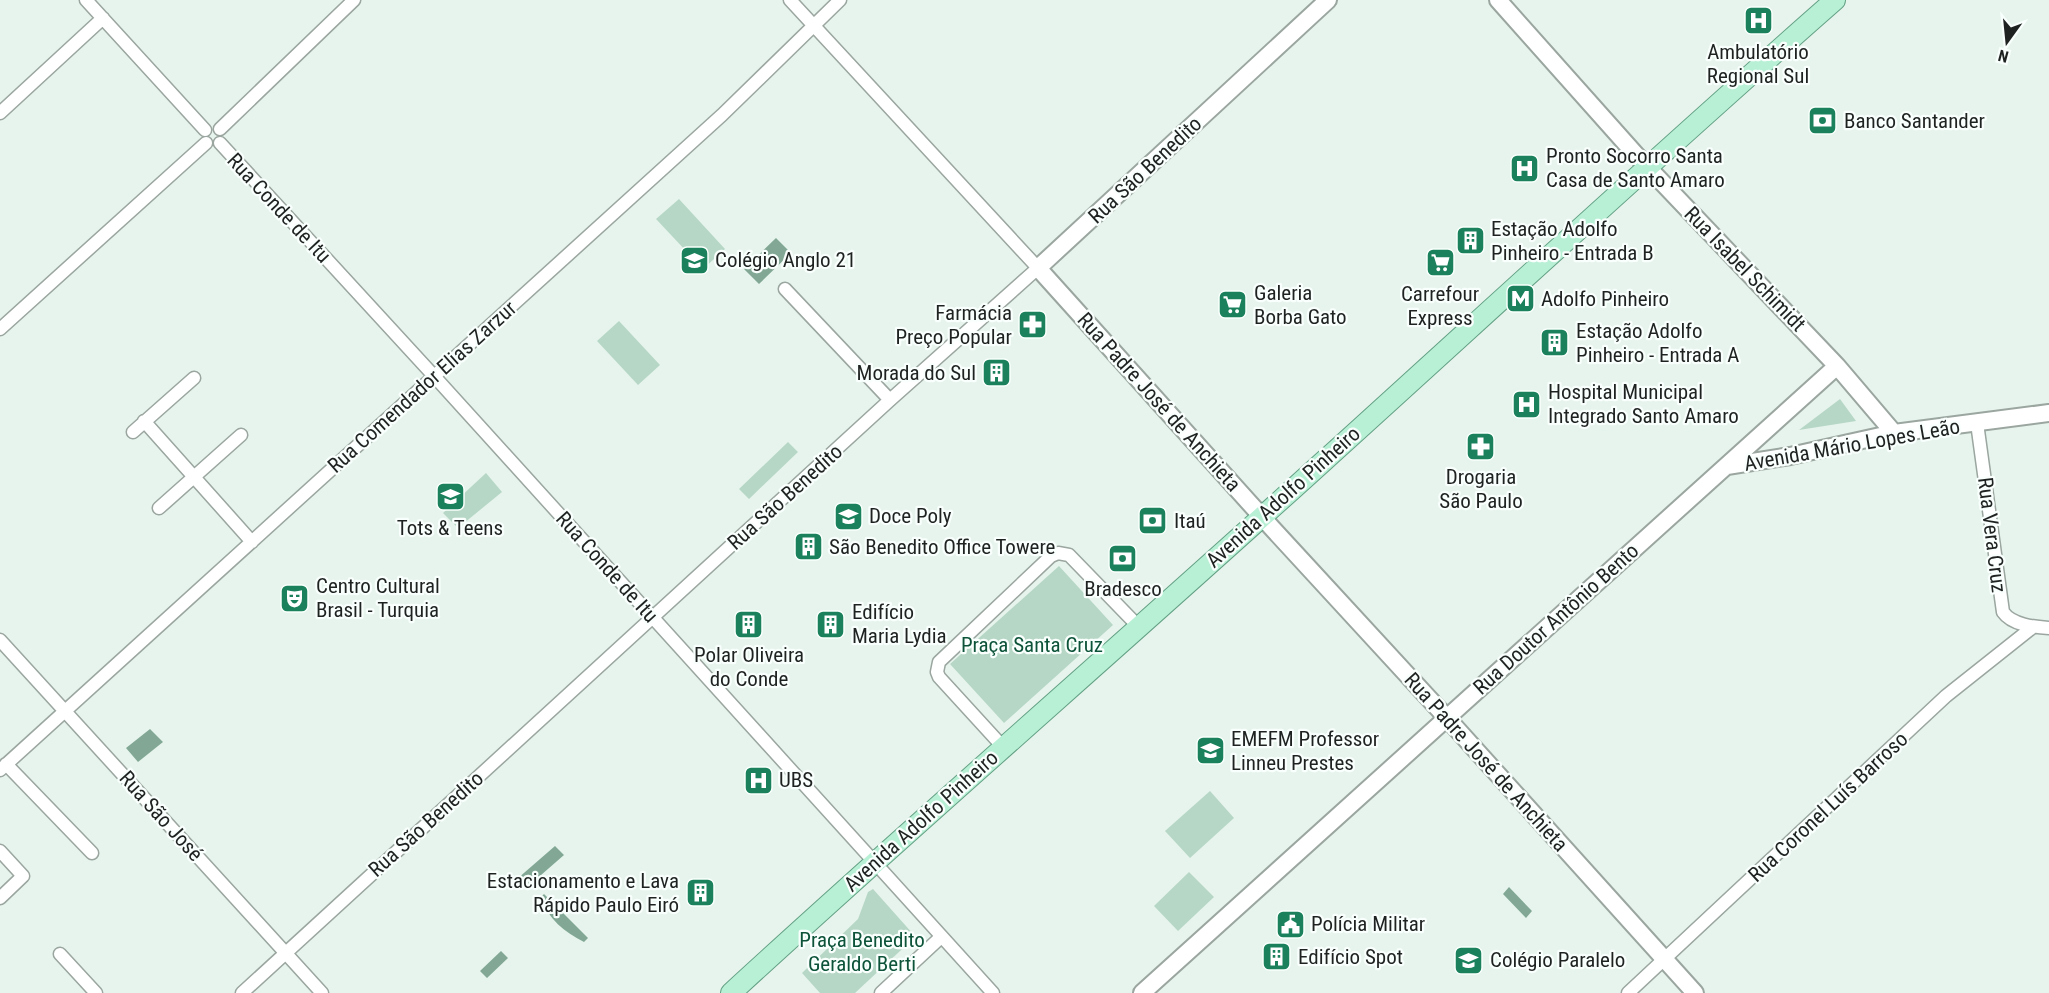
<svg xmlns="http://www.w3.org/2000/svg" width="2049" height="993" viewBox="0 0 2049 993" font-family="'Roboto Condensed',sans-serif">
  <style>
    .green { fill: #b7d7c6 }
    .water { fill: #82a895 }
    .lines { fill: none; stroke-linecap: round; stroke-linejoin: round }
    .minor-casing { stroke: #9aa69f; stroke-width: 15 }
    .tertiary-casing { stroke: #9aa69f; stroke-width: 20 }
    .primary-casing { stroke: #64a184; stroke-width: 22 }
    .minor { stroke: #fff; stroke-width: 12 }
    .tertiary { stroke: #fff; stroke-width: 16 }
    .primary { stroke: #b8f0d6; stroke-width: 20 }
    .labels { text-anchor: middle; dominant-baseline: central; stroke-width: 4.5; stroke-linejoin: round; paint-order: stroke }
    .poi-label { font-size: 21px; fill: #1e2220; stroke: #f9fffc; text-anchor: start }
    .street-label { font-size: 21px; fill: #1e2220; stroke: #f9fffc }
    .park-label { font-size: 21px; fill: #0c5339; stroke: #f9fffc }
  </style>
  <rect width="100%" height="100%" fill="#e6f4ed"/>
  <path class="green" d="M679,199l46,50 -22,20 -47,-50z
    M619,321l41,44 -22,20 -41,-44z
    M1840,399l16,22 -57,9z
    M788,442l10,10 -49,47 -10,-10z
    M486,473l16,19 -44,36 -15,-15z
    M1059,566l54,59 -109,98 -54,-59z
    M1210,791l24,27 -44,40 -25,-27z
    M1189,872l25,25 -36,34 -24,-25z
    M873,889l41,46v3l-59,55h-35l-18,-20 56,-54 10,-27z"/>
  <path class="water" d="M776,238l15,15 -32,31 -15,-15z
    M150,729l13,13 -25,20 -12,-14z
    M555,846l9,9 -39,34 -8,-10z
    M1509,887l23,24 -6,7 -23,-24z
    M544,894l44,44 -4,4c-20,-10 -35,-23 -44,-44z
    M501,951l7,7 -21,20 -7,-7z"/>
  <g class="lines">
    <defs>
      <path id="minor" d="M86,0l119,130
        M0,113l103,-95
        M220,129l134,-129
        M220,143l214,233 559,617
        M785,289l105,111
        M0,329l206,-186
        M144,421l108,121
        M1977,423l26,189c9,13 31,15 46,16
        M133,432l61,-54
        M159,508l82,-73
        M0,640l322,353
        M1003,747l-64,-70 -2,-5 2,-10 112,-106 7,-3 11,2 69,71
        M6,764l86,89
        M0,770l722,-655 118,-115
        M0,851l23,25 -23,22
        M60,954l36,39
        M242,993l648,-593 148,-132 -248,-268
        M881,993l60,-56
        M1628,993l318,-297 87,-69"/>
      <path id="tertiary" d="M1328,0l-290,268 234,260 174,189 249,276
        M1498,0l139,156 200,210 57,67
        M1727,466l63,-10 104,-23 155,-20
        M1142,993l695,-627"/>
      <path id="primary" d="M731,993c196,-180 397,-354 594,-533 170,-154 338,-309 510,-460"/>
    </defs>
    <use href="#minor" class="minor-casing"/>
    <use href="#tertiary" class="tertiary-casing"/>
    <use href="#primary" class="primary-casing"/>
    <use href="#minor" class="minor"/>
    <use href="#tertiary" class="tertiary"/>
    <use href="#primary" class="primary"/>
  </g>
  <defs>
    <symbol id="hospital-square" viewBox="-11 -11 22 22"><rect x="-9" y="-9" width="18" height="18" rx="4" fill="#1b815c" stroke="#f9fffc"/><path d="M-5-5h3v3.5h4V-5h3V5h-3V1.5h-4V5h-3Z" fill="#fff"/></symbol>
    <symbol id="bank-square" viewBox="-11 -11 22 22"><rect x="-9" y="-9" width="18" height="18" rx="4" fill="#1b815c" stroke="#f9fffc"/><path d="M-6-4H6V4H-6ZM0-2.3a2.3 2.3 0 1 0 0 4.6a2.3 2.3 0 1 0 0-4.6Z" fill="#fff"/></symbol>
    <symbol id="building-square" viewBox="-11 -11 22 22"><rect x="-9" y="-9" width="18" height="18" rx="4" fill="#1b815c" stroke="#f9fffc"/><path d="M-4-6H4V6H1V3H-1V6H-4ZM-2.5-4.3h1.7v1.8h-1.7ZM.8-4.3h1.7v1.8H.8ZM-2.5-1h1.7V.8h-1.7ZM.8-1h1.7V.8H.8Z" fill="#fff"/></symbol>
    <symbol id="school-square" viewBox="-11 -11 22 22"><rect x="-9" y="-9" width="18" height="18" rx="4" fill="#1b815c" stroke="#f9fffc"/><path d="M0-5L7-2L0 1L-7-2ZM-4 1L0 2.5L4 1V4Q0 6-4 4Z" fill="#fff"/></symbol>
    <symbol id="supermarket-square" viewBox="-11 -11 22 22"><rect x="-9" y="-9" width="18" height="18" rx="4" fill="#1b815c" stroke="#f9fffc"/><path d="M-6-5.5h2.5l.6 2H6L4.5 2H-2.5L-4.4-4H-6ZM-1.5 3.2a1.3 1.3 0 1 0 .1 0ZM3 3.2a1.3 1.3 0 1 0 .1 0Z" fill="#fff"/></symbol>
    <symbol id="metro-square" viewBox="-11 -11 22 22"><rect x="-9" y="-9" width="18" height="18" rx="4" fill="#1b815c" stroke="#f9fffc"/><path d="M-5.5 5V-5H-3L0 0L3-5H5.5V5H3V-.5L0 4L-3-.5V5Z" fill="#fff"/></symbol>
    <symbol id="pharmacy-square" viewBox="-11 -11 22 22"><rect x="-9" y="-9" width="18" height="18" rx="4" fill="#1b815c" stroke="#f9fffc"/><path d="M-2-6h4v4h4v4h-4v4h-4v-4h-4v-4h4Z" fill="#fff"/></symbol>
    <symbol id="theatre-square" viewBox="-11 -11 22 22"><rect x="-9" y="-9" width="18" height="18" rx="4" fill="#1b815c" stroke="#f9fffc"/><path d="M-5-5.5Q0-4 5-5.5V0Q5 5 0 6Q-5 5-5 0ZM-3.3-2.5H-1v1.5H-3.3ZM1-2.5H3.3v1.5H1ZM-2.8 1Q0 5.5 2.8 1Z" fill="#fff"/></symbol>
    <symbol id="civic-square" viewBox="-11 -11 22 22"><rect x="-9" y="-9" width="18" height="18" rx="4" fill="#1b815c" stroke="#f9fffc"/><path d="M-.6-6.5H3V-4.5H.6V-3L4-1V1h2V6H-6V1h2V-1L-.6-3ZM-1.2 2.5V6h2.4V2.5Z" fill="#fff"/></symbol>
  </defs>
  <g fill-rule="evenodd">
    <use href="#hospital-square" x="1742" y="4" width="33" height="33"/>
    <use href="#bank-square" x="1806" y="104" width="33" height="33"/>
    <use href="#hospital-square" x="1508" y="152" width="33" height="33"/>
    <use href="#building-square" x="1454" y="224" width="33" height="33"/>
    <use href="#school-square" x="678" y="244" width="33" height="33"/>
    <use href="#supermarket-square" x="1424" y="246" width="33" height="33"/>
    <use href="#metro-square" x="1504" y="282" width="33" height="33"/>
    <use href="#supermarket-square" x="1216" y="288" width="33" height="33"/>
    <use href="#pharmacy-square" x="1016" y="308" width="33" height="33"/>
    <use href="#building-square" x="1538" y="326" width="33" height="33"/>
    <use href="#building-square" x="980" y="356" width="33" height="33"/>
    <use href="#hospital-square" x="1510" y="388" width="33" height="33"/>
    <use href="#pharmacy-square" x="1464" y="430" width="33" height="33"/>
    <use href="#school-square" x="434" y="480" width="33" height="33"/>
    <use href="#school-square" x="832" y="500" width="33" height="33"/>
    <use href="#bank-square" x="1136" y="504" width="33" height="33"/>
    <use href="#building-square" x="792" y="530" width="33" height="33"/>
    <use href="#bank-square" x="1106" y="542" width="33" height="33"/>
    <use href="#theatre-square" x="278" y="582" width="33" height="33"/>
    <use href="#building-square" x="732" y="608" width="33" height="33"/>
    <use href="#building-square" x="814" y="608" width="33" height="33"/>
    <use href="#school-square" x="1194" y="734" width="33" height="33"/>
    <use href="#hospital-square" x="742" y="764" width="33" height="33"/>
    <use href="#building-square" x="684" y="876" width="33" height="33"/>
    <use href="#civic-square" x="1274" y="908" width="33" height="33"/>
    <use href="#building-square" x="1260" y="940" width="33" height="33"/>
    <use href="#school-square" x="1452" y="944" width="33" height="33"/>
  </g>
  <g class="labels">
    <g class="poi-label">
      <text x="1758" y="52" text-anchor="middle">Ambulatório<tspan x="1758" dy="24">Regional Sul</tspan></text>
      <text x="1844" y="121">Banco Santander</text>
      <text x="1546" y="156">Pronto Socorro Santa<tspan x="1546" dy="24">Casa de Santo Amaro</tspan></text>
      <text x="1491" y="229">Estação Adolfo<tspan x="1491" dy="24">Pinheiro - Entrada B</tspan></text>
      <text x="715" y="260">Colégio Anglo 21</text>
      <text x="1254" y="293">Galeria<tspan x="1254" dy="24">Borba Gato</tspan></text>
      <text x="1440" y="294" text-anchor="middle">Carrefour<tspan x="1440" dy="24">Express</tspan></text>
      <text x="1541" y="299">Adolfo Pinheiro</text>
      <text x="1012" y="313" text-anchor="end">Farmácia<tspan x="1012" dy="24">Preço Popular</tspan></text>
      <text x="1576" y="331">Estação Adolfo<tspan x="1576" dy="24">Pinheiro - Entrada A</tspan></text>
      <text x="976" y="373" text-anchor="end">Morada do Sul</text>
      <text x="1548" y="392">Hospital Municipal<tspan x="1548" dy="24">Integrado Santo Amaro</tspan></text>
      <text x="1481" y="477" text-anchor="middle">Drogaria<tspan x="1481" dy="24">São Paulo</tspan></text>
      <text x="869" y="516">Doce Poly</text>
      <text x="1174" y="521">Itaú</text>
      <text x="450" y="528" text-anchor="middle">Tots &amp; Teens</text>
      <text x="829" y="547">São Benedito Office Towere</text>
      <text x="316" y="586">Centro Cultural<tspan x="316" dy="24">Brasil - Turquia</tspan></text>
      <text x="1123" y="589" text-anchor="middle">Bradesco</text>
      <text x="852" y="612">Edifício<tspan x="852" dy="24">Maria Lydia</tspan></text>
      <text x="749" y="655" text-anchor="middle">Polar Oliveira<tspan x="749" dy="24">do Conde</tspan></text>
      <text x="1231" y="739">EMEFM Professor<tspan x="1231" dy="24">Linneu Prestes</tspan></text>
      <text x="779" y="780">UBS</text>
      <text x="679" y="881" text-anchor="end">Estacionamento e Lava<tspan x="679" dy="24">Rápido Paulo Eiró</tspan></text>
      <text x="1311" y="924">Polícia Militar</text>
      <text x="1298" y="957">Edifício Spot</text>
      <text x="1490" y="960">Colégio Paralelo</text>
    </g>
    <g class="street-label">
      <text transform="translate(1145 170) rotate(-43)">Rua São Benedito</text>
      <text transform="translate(279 208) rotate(47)">Rua Conde de Itu</text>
      <text transform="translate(1745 269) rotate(46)">Rua Isabel Schimidt</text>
      <text transform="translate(422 387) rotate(-42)">Rua Comendador Elias Zarzur</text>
      <text transform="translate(1159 402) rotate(48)">Rua Padre José de Anchieta</text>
      <text transform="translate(1852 445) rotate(-10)">Avenida Mário Lopes Leão</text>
      <text transform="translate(785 497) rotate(-42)">Rua São Benedito</text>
      <text transform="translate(1283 497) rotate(-42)">Avenida Adolfo Pinheiro</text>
      <text transform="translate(1992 535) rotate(83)">Rua Vera Cruz</text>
      <text transform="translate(607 567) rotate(48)">Rua Conde de Itu</text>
      <text transform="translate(1556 619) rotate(-42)">Rua Doutor Antônio Bento</text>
      <text transform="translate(1486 762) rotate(48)">Rua Padre José de Anchieta</text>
      <text transform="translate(1828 807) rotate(-43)">Rua Coronel Luís Barroso</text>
      <text transform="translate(161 816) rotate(48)">Rua São José</text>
      <text transform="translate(921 821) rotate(-42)">Avenida Adolfo Pinheiro</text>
      <text transform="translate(426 824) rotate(-42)">Rua São Benedito</text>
    </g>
    <g class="park-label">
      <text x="1032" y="645">Praça Santa Cruz</text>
      <text x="862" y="940">Praça Benedito<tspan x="862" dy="24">Geraldo Berti</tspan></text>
    </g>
  </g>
  <g transform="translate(2007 42) rotate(195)" stroke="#f9fffc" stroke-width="4.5" paint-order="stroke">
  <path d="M0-4.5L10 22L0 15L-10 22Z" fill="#1e2220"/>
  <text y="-9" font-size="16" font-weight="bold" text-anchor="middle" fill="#1e2220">N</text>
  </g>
</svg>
